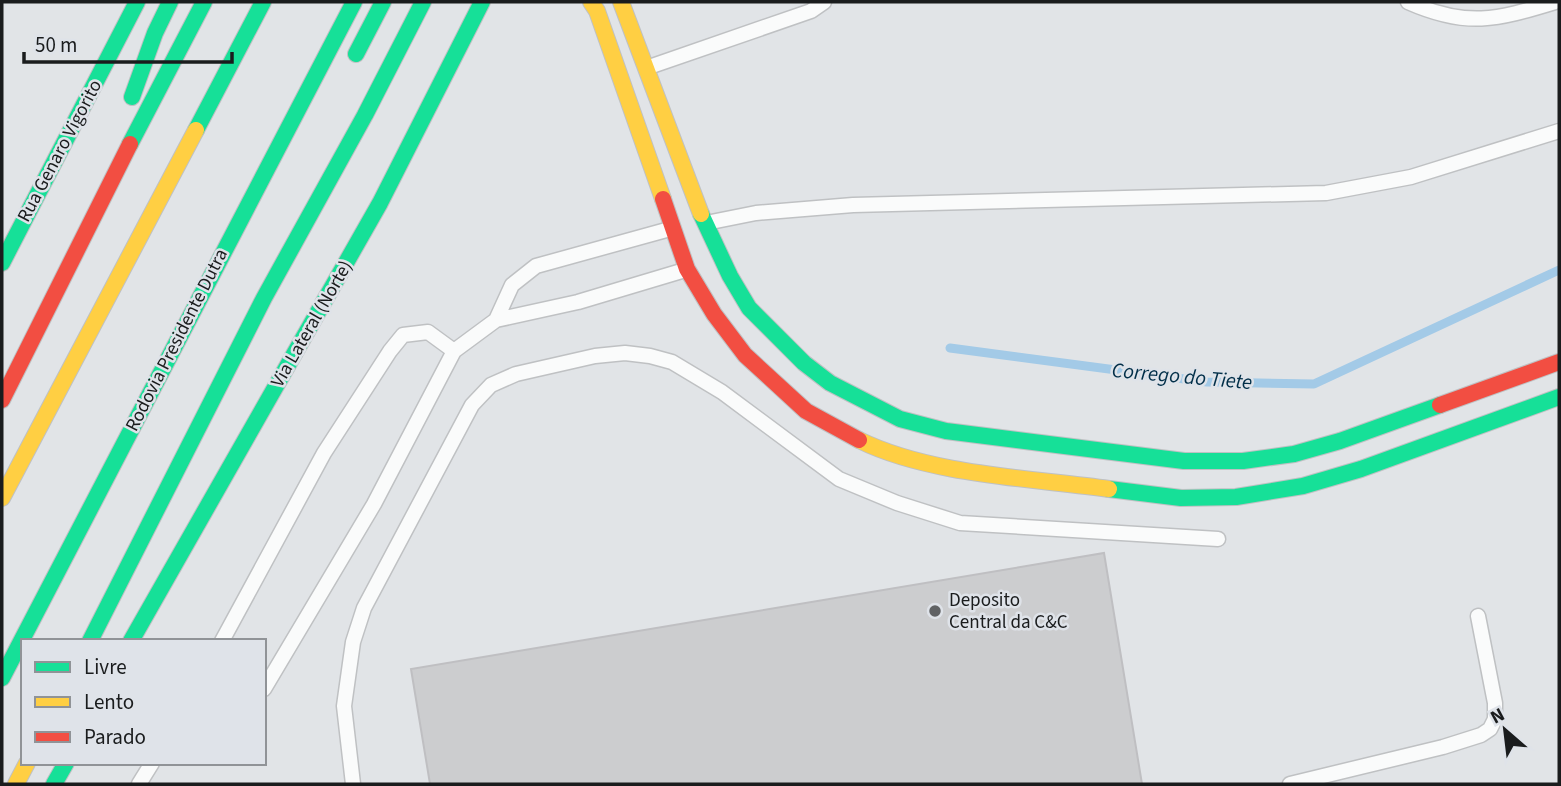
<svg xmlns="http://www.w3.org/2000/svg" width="1561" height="786" viewBox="0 0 1561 786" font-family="'Source Sans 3',sans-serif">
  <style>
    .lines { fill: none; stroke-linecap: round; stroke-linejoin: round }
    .stream { stroke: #a3cae7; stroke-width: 9 }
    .building { fill: #cccdcf; stroke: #bfbfc2; stroke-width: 2 }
    .lane-casing { stroke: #bfc1c3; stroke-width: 17 }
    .fast-casing { stroke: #bfc1c3; stroke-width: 18 }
    .slow-casing { stroke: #bfc1c3; stroke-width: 18 }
    .jam-casing { stroke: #bfc1c3; stroke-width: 18 }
    .lane { stroke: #fafbfb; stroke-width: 14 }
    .fast { stroke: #16e098; stroke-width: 16 }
    .slow { stroke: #ffcf43; stroke-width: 16 }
    .jam { stroke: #f24e42; stroke-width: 16 }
    .poi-dot { fill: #606264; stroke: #dfe3e9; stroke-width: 2.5 }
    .labels { text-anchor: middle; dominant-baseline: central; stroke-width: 5; stroke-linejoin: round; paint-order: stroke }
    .street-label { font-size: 19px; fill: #1a1c1d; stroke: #dfe3e9 }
    .poi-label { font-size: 19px; fill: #1a1c1d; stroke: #dfe3e9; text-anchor: start }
    .water-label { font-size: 21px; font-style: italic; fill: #022f49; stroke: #dfe3e9 }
  </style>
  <rect width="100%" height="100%" fill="#e1e4e7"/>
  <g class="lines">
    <path class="stream" d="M950,348l257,34 107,2 245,-114"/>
  </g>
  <path class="building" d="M1104,553l38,231h-712l-19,-115z"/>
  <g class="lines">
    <defs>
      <path id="lane" d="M1408,2c59,26 88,18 147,0
        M649,67l162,-56 13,-9
        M706,223l50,-10 97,-8 473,-12 85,-16 148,-46
        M496,320l16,-35 24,-19 134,-37
        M222,641l102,-188 66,-102 13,-16 25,-3 26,19
        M264,689l110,-185 80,-153 42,-31 82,-18 107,-32
        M139,784l13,-21
        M353,784l-9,-78 9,-64 11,-34 108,-203 19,-20 25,-11 79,-18 30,-3 25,3 22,6 50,30 117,87 58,24 63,20 258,16
        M1290,784l153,-37 38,-12 9,-6 5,-10v-16l-17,-87"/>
      <path id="fast" d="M356,54l27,-52
        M132,97l23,-64 15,-31
        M196,130l67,-128
        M130,144l74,-142
        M701,214l29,62 19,32 55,55 26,20 70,36 46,12 238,30h59l51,-7 46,-13 100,-36
        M2,263l135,-261
        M1109,489l72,9 55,-1 67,-11 58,-17 198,-72
        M90,641l174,-343 101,-183 58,-113
        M131,641l249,-438 102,-201
        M2,678l352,-676
        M54,784l12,-21"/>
      <path id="slow" d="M591,2l6,9 66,188
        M621,2l80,212
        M859,440c71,35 171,38 250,49
        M2,498l194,-368
        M16,784l11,-21"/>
      <path id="jam" d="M663,199l24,70 27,45 31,41 61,56 53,29
        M2,400l128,-256
        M1440,405l119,-43"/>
    </defs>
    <use href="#lane" class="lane-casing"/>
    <use href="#fast" class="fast-casing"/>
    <use href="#slow" class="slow-casing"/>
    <use href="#jam" class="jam-casing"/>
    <use href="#lane" class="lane"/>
    <use href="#fast" class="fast"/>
    <use href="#slow" class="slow"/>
    <use href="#jam" class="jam"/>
  </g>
  <circle class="poi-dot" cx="935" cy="611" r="7"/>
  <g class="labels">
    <g class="street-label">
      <text transform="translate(60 151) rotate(-62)">Rua Genaro Vigorito</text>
      <text transform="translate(312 324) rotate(-60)">Via Lateral (Norte)</text>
      <text transform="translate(177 340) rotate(-63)">Rodovia Presidente Dutra</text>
    </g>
    <g class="poi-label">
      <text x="949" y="600">Deposito<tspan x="949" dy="22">Central da C&amp;C</tspan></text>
    </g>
    <g class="water-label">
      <text transform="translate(1182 376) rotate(5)">Corrego do Tiete</text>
    </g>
  </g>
  <rect width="1561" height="786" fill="none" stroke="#1a1c1d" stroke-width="7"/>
  <rect x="21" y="639" width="245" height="126" fill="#dfe3e9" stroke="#909397" stroke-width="2"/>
  <rect x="35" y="662" width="35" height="10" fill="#16e098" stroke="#909397" stroke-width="2"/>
  <text x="84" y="674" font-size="21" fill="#1a1c1d">Livre</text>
  <rect x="35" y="697" width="35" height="10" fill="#ffcf43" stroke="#909397" stroke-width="2"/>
  <text x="84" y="709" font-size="21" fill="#1a1c1d">Lento</text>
  <rect x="35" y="732" width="35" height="10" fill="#f24e42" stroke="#909397" stroke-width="2"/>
  <text x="84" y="744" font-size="21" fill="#1a1c1d">Parado</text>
  <g transform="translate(1505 730) rotate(332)" stroke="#dfe3e9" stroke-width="5" paint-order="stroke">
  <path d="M0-5L12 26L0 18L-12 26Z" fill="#1a1c1d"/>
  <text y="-10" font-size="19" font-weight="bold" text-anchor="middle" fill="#1a1c1d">N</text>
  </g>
  <path d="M24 52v10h208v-10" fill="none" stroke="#1a1c1d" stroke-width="3.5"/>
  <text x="35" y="52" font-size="21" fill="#1a1c1d" stroke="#dfe3e9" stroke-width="5" paint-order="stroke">50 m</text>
</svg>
